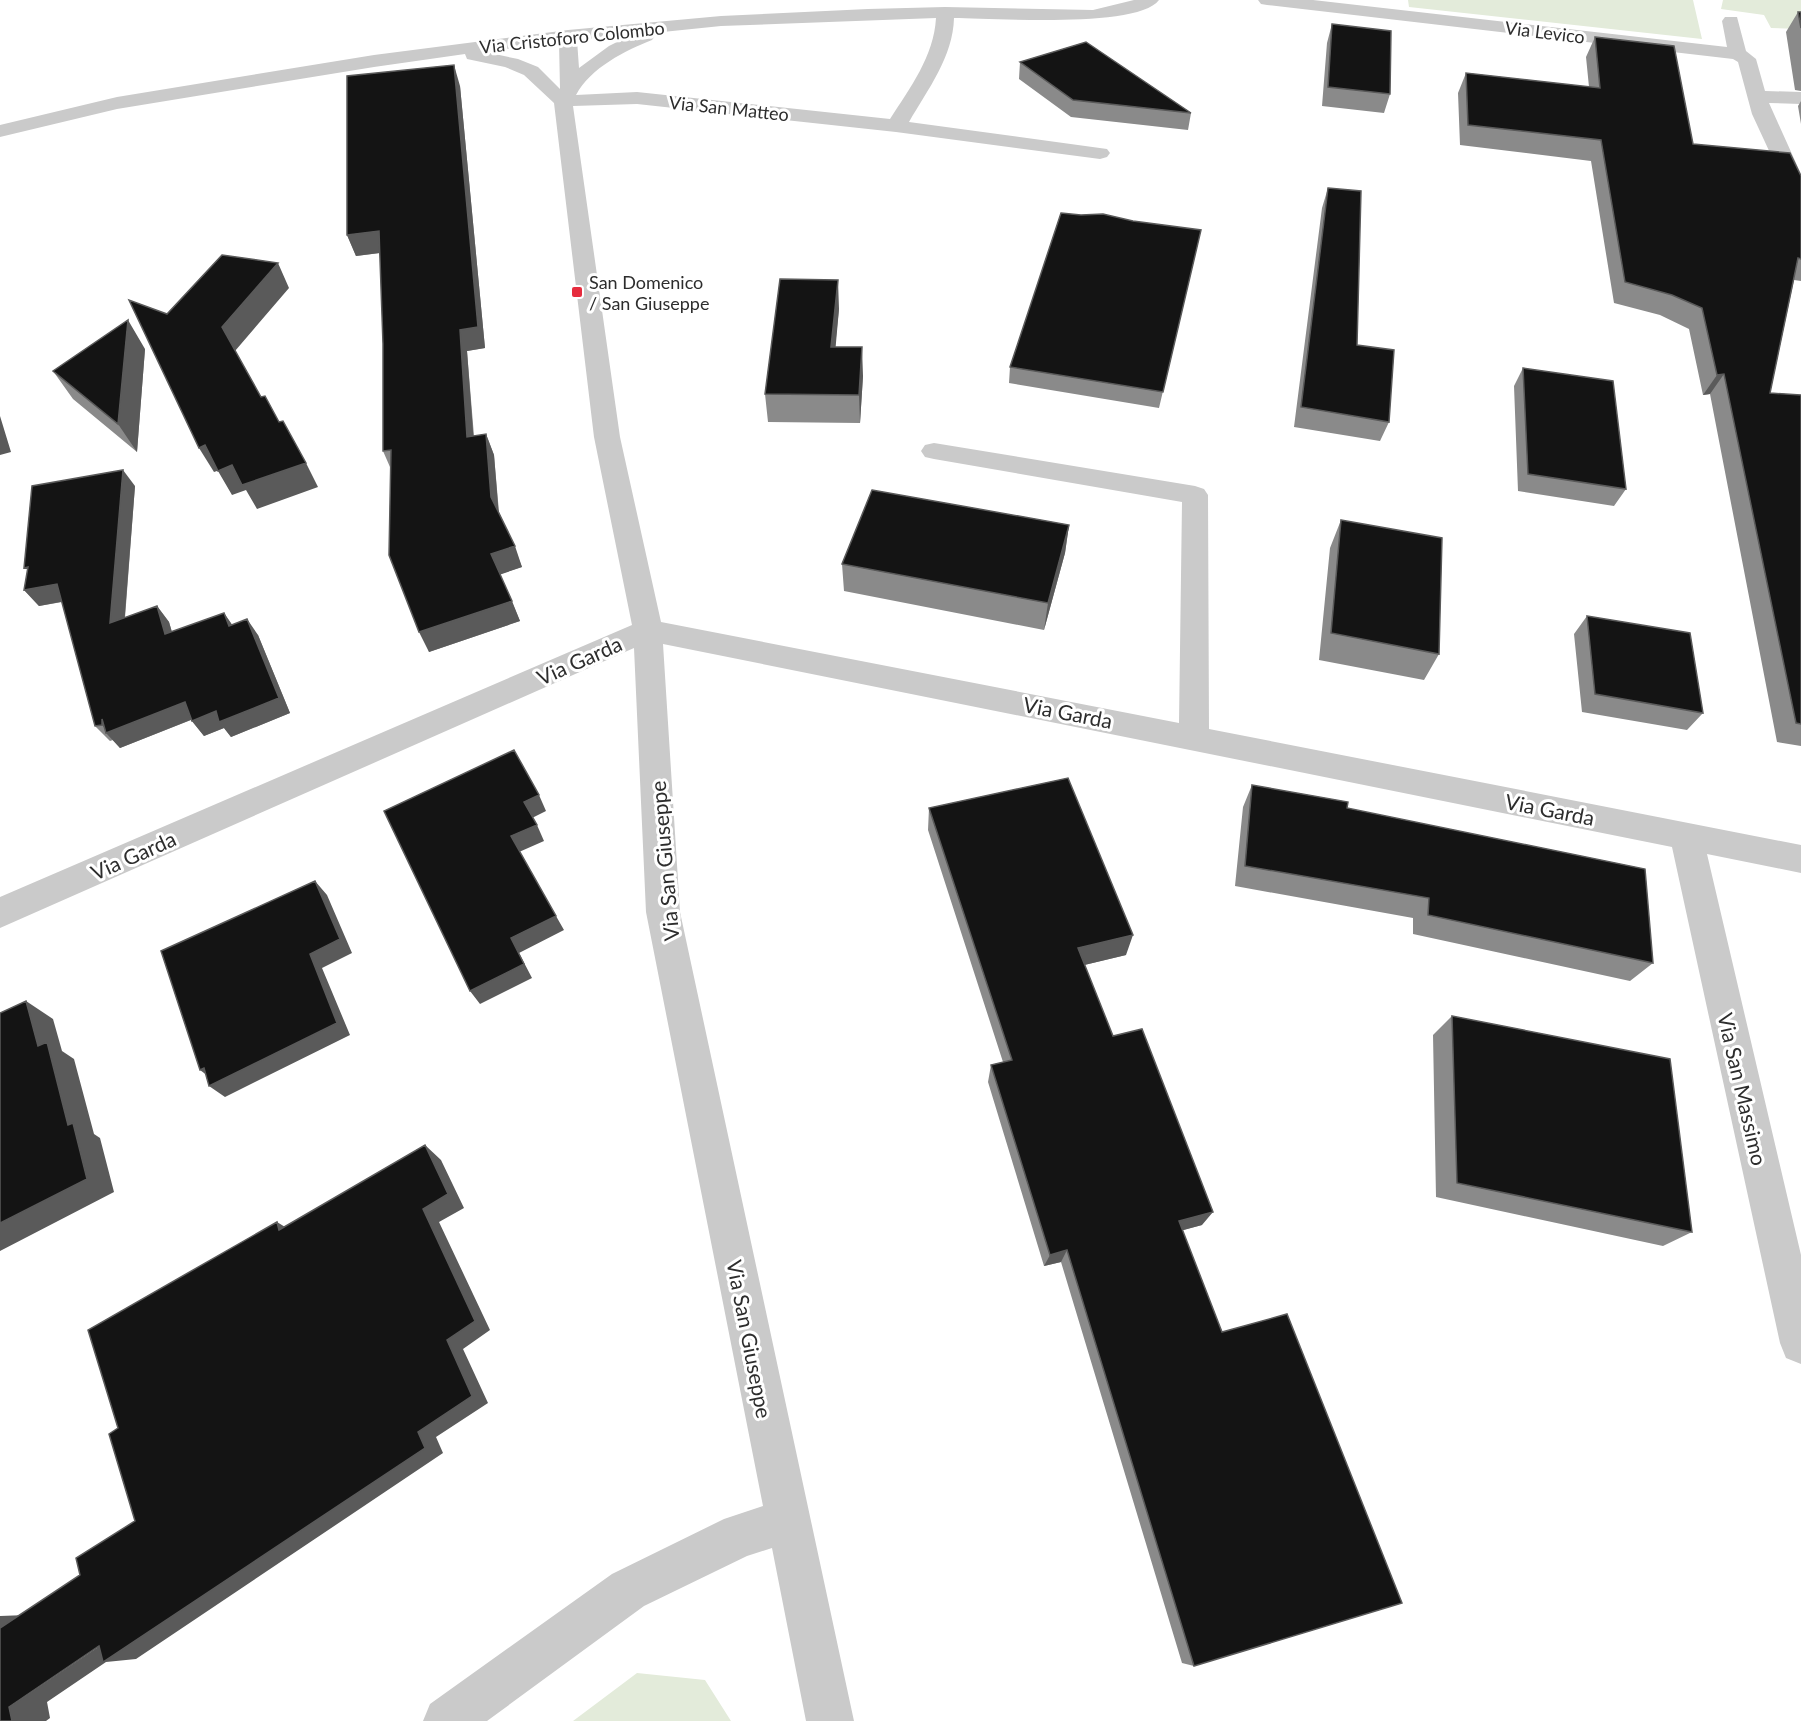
<svg xmlns="http://www.w3.org/2000/svg" width="1801" height="1721" viewBox="0 0 1801 1721" font-family="Lato,sans-serif">
  <style>
    .green { fill: #e3ebda }
    .lines { fill: none; stroke-linecap: round; stroke-linejoin: round }
    .minor { fill: #cacaca; fill-rule: evenodd }
    .wall { fill: #8a8a8a }
    .shaded-wall { fill: #5a5a5a }
    .building { fill: #141414; stroke: #5a5a5a; stroke-width: 1.5 }
    .poi-dot { fill: #e62c3e; stroke: #fff; stroke-width: 2 }
    .labels { text-anchor: middle; dominant-baseline: central; stroke-width: 6; stroke-linejoin: round; paint-order: stroke }
    .far-street-label { font-size: 18px; fill: #2d2d2d; stroke: #fff }
    .far-poi-label { font-size: 18px; fill: #2d2d2d; stroke: #fff; text-anchor: start }
    .street-label { font-size: 21px; fill: #2d2d2d; stroke: #fff }
  </style>
  <rect width="100%" height="100%" fill="#fff"/>
  <path class="green" d="M1408,0h285l9,39 -293,-32z
    M1723,0h78v29l-30,-1 -7,-13 -43,-6z
    M637,1673l68,7 26,41h-158z"/>
  <g class="lines">
    <path class="minor" d="M1134,0h25c-21,29 -168,18 -205,18 -1,39 -26,71 -45,104l198,27 3,4 -3,4 -7,2 -204,-27 -259,-28 -64,2 47,331 41,185 518,101 3,-221 -248,-43 -9,-2 -4,-6 4,-6 9,-2 261,43 9,3 4,6 1,234 592,116v28l-94,-19 94,401v109l-15,-6 -6,-15 -108,-496 -1009,-203 17,268 174,809h-48l-34,-173 -25,8 -103,50 -157,115h-64l7,-17 182,-130 112,-55 39,-13 -117,-594 -12,-264 -634,280v-31l632,-272 -38,-188 -40,-334 -30,-28 -19,-8 -38,-8 -2,-5 -91,13 -257,42 -117,28v-12l117,-28 257,-42 194,-25 153,-14 147,-7 77,-2 148,3zM936,18c-2,38 -26,70 -46,101l-253,-27 -61,3c14,-27 50,-45 76,-55l3,-4 -2,-3 68,-7zM633,34l-24,12 -30,22 -2,-28zM559,42l1,47 -22,-22 -20,-8 -33,-7z
      M1258,0h55l414,47 -5,-26 3,-4h12l9,34 10,8 9,32 36,1v12l-32,-1 32,71v28l-7,-2 -4,-4 -38,-82 -14,-52 -5,-3 -466,-54 -6,-1z"/>
  </g>
  <path class="wall" d="M1798,12h3v79l-6,-1 -9,-58z
    M1332,24l58,70 -6,19 -62,-7 5,-63z
    M1595,37l98,107 108,32v105l-7,-1 -24,113 31,2v351l-24,-4 -67,-348 -7,1 -14,-66 -29,-14 -46,-12 -23,-142 -131,-16 -2,-52 8,-20 123,14 -3,-30z
    M1020,62l171,51 -3,17 -117,-13 -52,-38z
    M460,86l25,262 -18,3 7,85 12,-2 8,21 5,57 23,55 -22,7 20,47 -91,31 -39,-185 -7,-16v-107l-3,-91 -24,3 -9,-21z
    M1801,101v23l-3,-18z
    M1328,188l29,157 32,77 -9,19 -86,-14 28,-219z
    M1133,221l68,9 -42,178 -150,-25 1,-16z
    M839,309l-4,38 28,29 -3,47 -92,-1 -3,-28z
    M145,349l-8,103 -64,-53 -20,-28z
    M1523,368l103,121 -12,17 -96,-15 -4,-105z
    M135,486l-10,132 32,-12 12,16 3,10 52,-19 8,12 26,10 32,78 -59,24 -7,-9 -20,8 -13,-16 -71,28 -7,-8 -3,1 -15,-15 -33,-124 -23,4 -15,-16z
    M1341,520l98,134 -15,26 -105,-20 11,-112z
    M1069,525l-4,28 -21,77 -200,-39 -2,-27z
    M1587,616l116,97 -16,17 -105,-18 -8,-78z
    M1252,785l401,178 -23,18 -217,-47v-16l-178,-32 8,-79z
    M929,808l197,147 -42,10 29,71 89,189 -19,5 11,436 -12,-3 -121,-401 -17,4 -56,-184 3,-17 12,-3 -75,-232z
    M1452,1016l240,216 -29,14 -227,-49 -3,-162z"/>
  <path class="shaded-wall" d="M454,65l6,21 25,262 -18,3 8,107 -8,-21 -7,-107z
    M379,231l8,21 -31,4 -9,-21z
    M278,263l11,25 -54,63 -13,-24z
    M838,280l1,29 -6,67 -2,-29z
    M128,320l17,29 -8,103 -19,-28z
    M862,347l1,29 -3,47 -1,-28z
    M1724,374l-14,20 -7,1 14,-20z
    M0,416l11,36 -11,3z
    M486,434l8,21 5,62 -8,-20z
    M205,445l15,25 -6,2 -15,-24z
    M306,463l12,24 -61,22 -11,-19 -14,5 -14,-24 14,-6z
    M123,470l12,16 -12,153 -13,-16z
    M1069,525l-4,28 -21,77 4,-27z
    M515,546l7,21 -23,8 -8,-21z
    M57,584l14,16 -32,6 -15,-16z
    M512,601l8,20 -91,31 -10,-20z
    M157,606l12,16 8,28 -12,-16z
    M224,613l11,16 -6,-3z
    M247,619l11,16 32,78 -59,24 -7,-9 -20,8 -12,-15 24,-10z
    M185,702l13,15 -78,31 -14,-15 2,-1 -6,-7v-6z
    M539,795l7,16 -14,7 -8,-16z
    M537,825l7,16 -25,11 -8,-16z
    M315,881l12,14 25,58 -30,15 28,67 -125,62 -16,-11 101,-132z
    M556,916l8,14 -45,23 13,25 -52,26 -10,-13 41,-53z
    M1133,935l-7,20 -54,13 6,-20z
    M26,1001l27,18 9,32 12,8 20,75 6,4 14,54 -114,59v-28l68,-98 -30,-79z
    M204,1068l12,14 -16,-12z
    M425,1145l16,15 23,48 -25,14 51,108 -27,19 25,54 -52,34 7,16 -307,206 -30,3 -59,40 3,16 -4,3h-34l-3,-14 409,-275 29,-92 -24,-131z
    M1213,1212l-11,13 -33,9 10,-13z
    M277,1222l21,13 -19,-5z
    M1067,1250l-6,12 -17,4 6,-11z
    M27,1615l-27,17v-16z"/>
  <path class="building" d="M1798,12h3v16z
    M1332,24l59,7 -1,63 -62,-7z
    M1595,37l79,9 19,98 97,9 11,23v83l-3,-1 -28,135 31,2v329l-5,-1 -72,-349 -7,1 -15,-67 -30,-13 -47,-13 -24,-142 -133,-15 -2,-52 134,15z
    M1086,42l105,71 -118,-13 -53,-38z
    M454,65l24,262 -18,3 7,107 19,-3 5,63 24,49 -24,8 21,47 -93,31 -30,-77 2,-105 -8,1v-107l-4,-113 -32,4v-159z
    M1328,188l33,3 -4,154 37,5 -5,72 -88,-15z
    M1061,213l20,2 22,-1 30,7 68,9 -38,162 -153,-25z
    M222,255l56,8 -56,64 39,70 4,-1 14,26 4,-1 23,42 -64,22 -10,-20 -14,6 -13,-26 -6,3 -70,-148 38,14z
    M780,279l58,1 -7,67h31l-3,48 -94,-1z
    M128,320l-10,104 -65,-53z
    M1523,368l90,13 13,108 -98,-15z
    M123,470l-13,153 47,-17 8,28 59,-21 5,13 18,-7 32,79 -60,24 -3,-11 -24,10 -7,-19 -79,31 -4,-14v6l-7,1 -38,-142 -33,6 4,-23 -4,1 8,-82z
    M872,490l197,35 -21,78 -206,-39z
    M1341,520l101,18 -3,116 -108,-21z
    M1587,616l103,17 13,80 -108,-19z
    M514,750l25,45 -15,7 13,23 -26,11 45,80 -45,22 13,26 -54,27 -86,-180z
    M1068,778l65,157 -55,13 35,88 29,-7 71,183 -34,9 43,111 65,-18 115,289 -208,63 -127,-416 -17,5 -59,-190 21,-5 -83,-252z
    M1252,785l96,17 -1,6 298,61 8,94 -225,-48 1,-17 -184,-32z
    M315,881l25,58 -30,15 27,69 -128,63 -5,-18 -4,2 -39,-119z
    M26,1001l12,45 9,-4 21,83 5,-2 14,56 -87,44v-210z
    M1452,1016l218,43 22,173 -235,-49z
    M425,1145l23,49 -25,15 52,112 -28,19 25,56 -54,36 7,16 -322,214 -4,-16 -90,61 3,14h-12v-93l80,-53 -4,-17 59,-37 -26,-87 9,-6 -30,-98 189,-108 2,8z"/>
  <rect class="poi-dot" x="571" y="286" width="12" height="12" rx="3"/>
  <g class="labels">
    <g class="far-street-label">
      <text transform="translate(1545 32) rotate(7)">Via Levico</text>
      <text transform="translate(572 37) rotate(-6)">Via Cristoforo Colombo</text>
      <text transform="translate(729 108) rotate(6)">Via San Matteo</text>
    </g>
    <g class="far-poi-label">
      <text x="589" y="282">San Domenico<tspan x="589" dy="21">/ San Giuseppe</tspan></text>
    </g>
    <g class="street-label">
      <text transform="translate(579 660) rotate(-24)">Via Garda</text>
      <text transform="translate(1068 712) rotate(11)">Via Garda</text>
      <text transform="translate(1550 809) rotate(11)">Via Garda</text>
      <text transform="translate(133 855) rotate(-24)">Via Garda</text>
      <text transform="translate(664 861) rotate(-95)">Via San Giuseppe</text>
      <text transform="translate(1743 1089) rotate(77)">Via San Massimo</text>
      <text transform="translate(750 1339) rotate(79)">Via San Giuseppe</text>
    </g>
  </g>
</svg>
